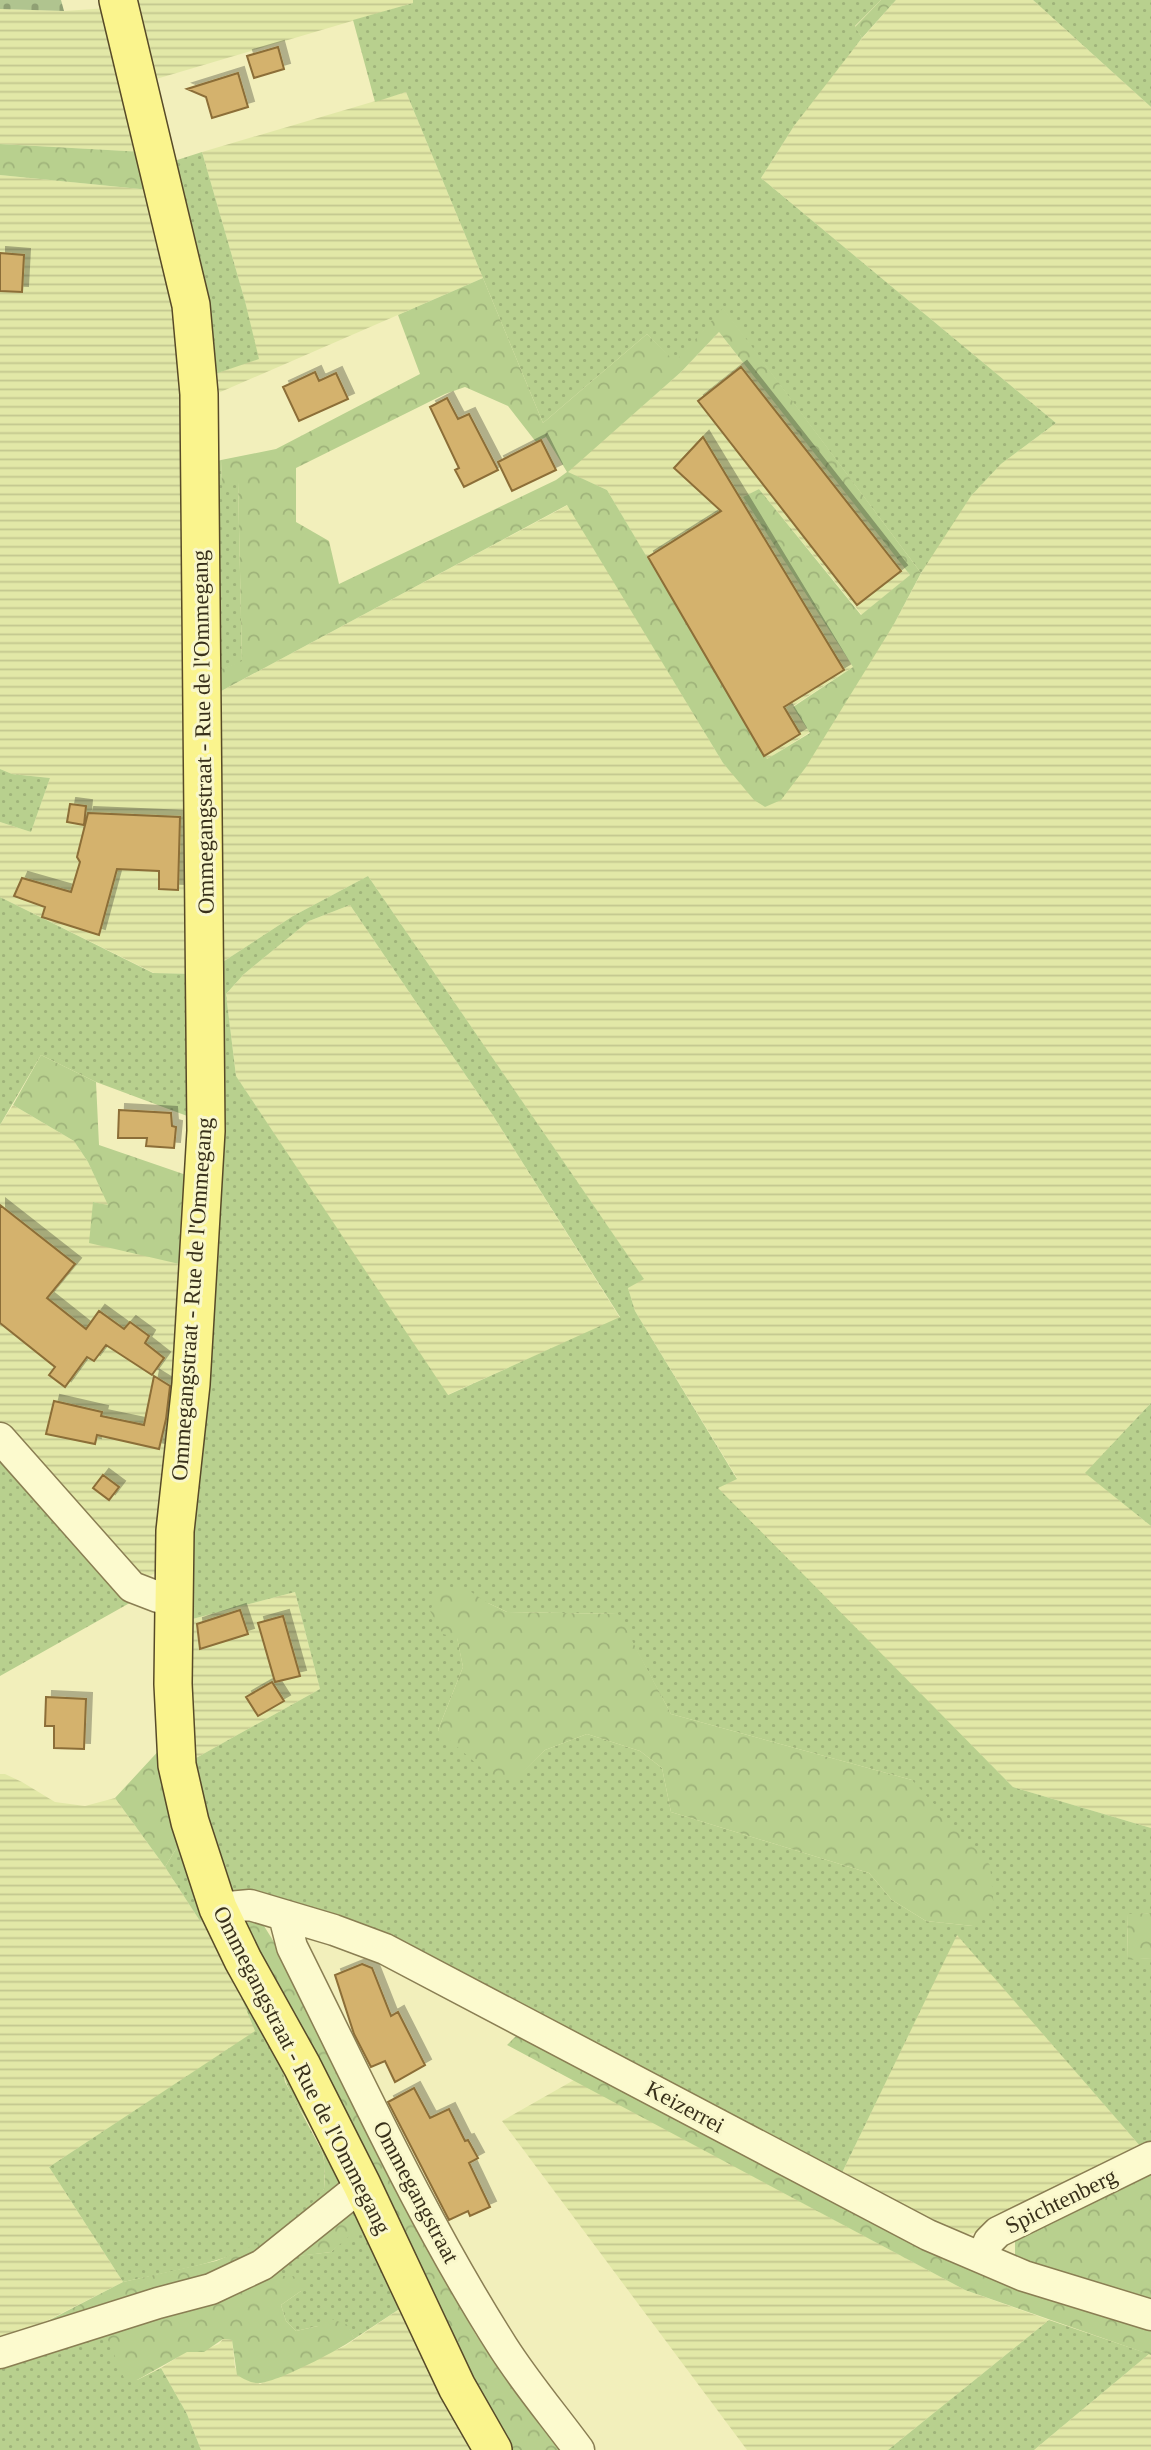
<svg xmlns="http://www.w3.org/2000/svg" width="1151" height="2450" viewBox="0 0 1151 2450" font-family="'Times New Roman',serif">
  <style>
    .farmland { fill: url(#farmland-rules) }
    .grass { fill: url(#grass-dots); fill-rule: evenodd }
    .forest { fill: url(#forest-crowns); fill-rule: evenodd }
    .cemetery { fill: url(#cemetery-stones) }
    .building { fill: #d4b26d; stroke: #8c6e37; stroke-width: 2; filter: url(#shadow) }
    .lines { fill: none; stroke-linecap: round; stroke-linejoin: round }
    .minor-casing { stroke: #8a7e53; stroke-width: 33 }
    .major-casing { stroke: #574a28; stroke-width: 40 }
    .minor { stroke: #fcface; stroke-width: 30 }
    .major { stroke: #faf48d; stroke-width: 37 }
    .labels { text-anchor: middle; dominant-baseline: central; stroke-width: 6; stroke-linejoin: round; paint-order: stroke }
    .street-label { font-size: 23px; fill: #38301a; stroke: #f9f7cb }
  </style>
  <defs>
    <pattern id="farmland-rules" width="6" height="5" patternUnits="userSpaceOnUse" patternTransform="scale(1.75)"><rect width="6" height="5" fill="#e2e8a7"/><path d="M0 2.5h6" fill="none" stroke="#c3c78f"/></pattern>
    <pattern id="grass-dots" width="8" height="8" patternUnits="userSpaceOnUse" patternTransform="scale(1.75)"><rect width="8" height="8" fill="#b8d08e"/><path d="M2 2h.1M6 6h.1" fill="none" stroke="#9fb37a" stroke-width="1.8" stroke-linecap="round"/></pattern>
    <pattern id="forest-crowns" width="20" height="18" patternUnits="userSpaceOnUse" patternTransform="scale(1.75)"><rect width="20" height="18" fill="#b8d08e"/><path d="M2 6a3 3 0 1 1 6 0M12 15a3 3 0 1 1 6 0" fill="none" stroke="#9fb37a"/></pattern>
    <pattern id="cemetery-stones" width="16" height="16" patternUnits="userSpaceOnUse" patternTransform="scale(1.75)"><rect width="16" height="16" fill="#b0c48f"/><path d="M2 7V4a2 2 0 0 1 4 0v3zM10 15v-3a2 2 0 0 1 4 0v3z" fill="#90a074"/></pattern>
    <filter id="shadow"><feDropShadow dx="6" dy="-6" stdDeviation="0" flood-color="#0004"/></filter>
  </defs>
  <rect width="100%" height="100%" fill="#f2efbb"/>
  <path class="farmland" d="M128,0h285v3l-267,79z
    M896,0h137l118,107v1296l-65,70 65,53v302l-138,-41 -296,-299 20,-10 -102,-167 -7,-23 15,-10 -275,-402 -75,40 -78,51 -3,-271 356,-191 155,258 42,44 129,-183 38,-71 39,-57 30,-32 55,-41 -295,-245 33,-52 51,-68z
    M108,8l36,144 -144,-8v-135l64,2z
    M406,92l77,186 -274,119v-21l49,-18 -13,-57 -43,-149z
    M0,175l150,15 33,139 12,645 -41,-1 -154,-76v-75l31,10 19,-54 -38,-4 -12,-5z
    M719,332l191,243 -48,40 -103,-126 -16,8 110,170 -60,39 17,26 -44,28 -159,-270 -40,-18 114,-100z
    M350,905l142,209 128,204 -173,77 -211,-319 -10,-82 18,-20 65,-53z
    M13,1105l61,36 14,21 21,44 -16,-4 95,64 -28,305 -11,5 -8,-1 -141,-149v-301z
    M295,1592l25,97 -133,74 -6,-141z
    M0,1774h5l17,8 33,20 30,4 30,-8 50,69 35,54 5,-3 22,44 29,69 -207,136 74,115 -114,58 -9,9z
    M957,1934l190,220 -174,79 -10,2 -124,-56z
    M574,2080l391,210 84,30 -161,130h-141l-245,-329z
    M407,2304l76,146h-282l-14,-36 -26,-46 26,-17 11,1 21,-8 4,-5 9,1 3,28 25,16 85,-38z
    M1149,2354l2,1v95h-117z"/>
  <path class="grass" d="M413,0h468l-26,26 7,12 -68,88 -33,52 295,245 -55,41 -30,32 -50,77 -198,-264 -48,54 -28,-29 -104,89 -137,-331 -31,10 -22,-82 60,-17z
    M1033,0h118v107z
    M202,152l43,149 14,58 -50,17 -35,-215z
    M221,460l1,25 16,-4 4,181 -30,11 -3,-209z
    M0,769l12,5 38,4 -19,54 -31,-10z
    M368,876l276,403 -16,9 7,23 102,168 -19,9 295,299 138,41v85l-24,2 1,44 23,-1v194l-4,2 -190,-219 -118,244 -482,-248 -126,-40 -44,-128 133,-74 -25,-97 -114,30 34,-655 78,-51zM350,905l142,209 128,203 -172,78 -212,-319 -10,-82 18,-20 65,-53zM488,1603l19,9 110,2 54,100 241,66 61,146 -47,-5 -34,-21 -23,-27 -198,-61 -9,-44 -22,-17 -53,-17 -42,16 -30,29 -77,-49 25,-63 -6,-30z
    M0,897l153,76 42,1 3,146 -102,-38 -55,-27 -41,70z
    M1151,1403v123l-66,-53z
    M0,1448l135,152 -135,76z
    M184,1841l110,225 -11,5 2,11 37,69 3,14 -1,24c-41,66 -131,77 -201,93l-74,-115 206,-136 -28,-69 -23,-44 -4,3 -35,-54 11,-18z
    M365,2218l42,86 -53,35 -7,-14 -29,1 -22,5 -10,-10 -5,-16 20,-14 -43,-15 30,-19 43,-5z
    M1049,2320l100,34 -115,96h-146z
    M103,2328l34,52 24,-12 26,46 14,36h-201v-85z"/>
  <path class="forest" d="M881,0h15l-34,38 -7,-11z
    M0,144l144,8 6,38 -150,-15z
    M483,278l60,145 104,-89 28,28 48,-54 198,265 -27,51 -88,143 -25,33 -16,7 -11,-7 -31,-37 -156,-258 -355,191v-23l30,-12 -4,-179 -16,4 -1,-26 55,-11 144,-75 -22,-59zM719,332l191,243 -49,40 -102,-126 -16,8 110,170 -60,40 17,26 -43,26 -160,-269 -39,-18 113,-100zM465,387l43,19 28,36 10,-5 21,35 -11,8 -217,104 -10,-43 -33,-19v-54l149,-74z
    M41,1055l55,27 3,63 96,33 -7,88 -99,-23 4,-41 15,3 -20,-43 -14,-21 -61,-36z
    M462,1586l26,17 19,9 111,2 53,100 241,66 78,85 4,43 -21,18 -47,-5 -34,-21 -23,-27 -198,-61 -9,-44 -22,-17 -53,-17 -42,16 -30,30 -28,-7 -49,-43 25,-63 -6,-29 -14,-4 -13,-23 9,-21z
    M164,1745l20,96 -8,8 -11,18 -50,-69z
    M1151,1913v45l-23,2 -1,-46z
    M254,1918l10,8 20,32 99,195 49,105 44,77 37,55 51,60h-56l-264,-530z
    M523,2029l166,86 462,206v34l-186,-65 -458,-245z
    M286,2067l74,137 5,14 -10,13 -24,21 -72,9 -250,80 114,-59 93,-21 57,-24 22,-15 29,-33c1,-13 2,-26 -2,-38 -9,-29 -33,-50 -39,-80z
    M1151,2165v144l-26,-8 -110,-45v-19z
    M258,2276h35l8,4v11l-20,14 5,16 10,10 22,-5 11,-8 19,7 6,14c-15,11 -80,45 -96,44 -8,0 -14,-4 -21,-8l-5,-35 -9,-1 -19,13h-17l-50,28 -13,-2 -21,-50z"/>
  <path class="cemetery" d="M0,0h61l3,11 -64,-2z"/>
  <path class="building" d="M278,47l6,22 -30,9 -7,-22z
    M238,73l10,34 -36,11 -6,-21 -19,-8z
    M0,253l24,2 -2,37 -22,-1z
    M741,367l160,204 -44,34 -159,-204z
    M315,372l4,9 17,-8 12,26 -49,22 -16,-34z
    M447,398l11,21 11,-5 29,56 -34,17 -9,-17 4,-2 -29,-61z
    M703,437l141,233 -60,37 16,27 -36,22 -116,-199 73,-46 -47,-43z
    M541,440l15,30 -44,21 -14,-29z
    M70,804l16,2 -2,19 -17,-3z
    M88,813l92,4 -2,73 -19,-1v-18l-42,-2 -18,66 -57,-18 3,-10 -31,-11 8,-18 49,14 9,-30 -3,-5z
    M119,1110l52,3 1,13 4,1 -2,21 -28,-2 1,-8h-29z
    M0,1205l75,59 -28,34 39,31 13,-18 25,18 6,-7 19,14 -4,7 19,15 -12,17 -46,-30 -12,16 -7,-4 -22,30 -16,-12 6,-8 -55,-44z
    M154,1376l16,10 -4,33 -7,30 -62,-14 -2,9 -49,-10 8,-33 48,11 -1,4 43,9z
    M103,1475l16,12 -10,13 -16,-12z
    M240,1610l8,24 -48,15 -3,-25z
    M283,1616l17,60 -25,6 -17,-59z
    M272,1682l12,19 -26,15 -12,-19z
    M46,1697l40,2 -2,50 -30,-1v-22h-9z
    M362,1964l10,4 19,48 7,-4 27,53 -30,17 -10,-21 -14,6 -17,-33 -19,-59z
    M414,2088l16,30 19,-9 16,32 3,-1 10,18 -9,5 21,44 -20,9 -2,-5 -19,9 -61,-118z"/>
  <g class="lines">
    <defs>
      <path id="minor" d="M0,1438l132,149 26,10h16
        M218,1908l32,-3 84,25 51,19 543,286 96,41 127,39
        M284,1916l8,31c67,134 130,273 211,400 23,36 51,69 76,103
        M982,2257l7,-16 9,-9 153,-75
        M0,2353l158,-50 53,-14 51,-24 100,-80"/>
      <path id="major" d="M118,0l73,305 8,89 7,737 -15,253 -16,147 -2,153 4,81 13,57 28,86 25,52 59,106 60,119 95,202 36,63"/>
    </defs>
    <use href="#minor" class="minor-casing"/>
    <use href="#major" class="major-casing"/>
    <use href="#minor" class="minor"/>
    <use href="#major" class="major"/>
  </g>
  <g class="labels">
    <g class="street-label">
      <text transform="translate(203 732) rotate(-91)">Ommegangstraat - Rue de l'Ommegang</text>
      <text transform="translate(192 1299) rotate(-86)">Ommegangstraat - Rue de l'Ommegang</text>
      <text transform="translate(302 2070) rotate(63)">Ommegangstraat - Rue de l'Ommegang</text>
      <text transform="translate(685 2107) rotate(28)">Keizerrei</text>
      <text transform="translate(416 2192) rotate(62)">Ommegangstraat</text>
      <text transform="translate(1061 2201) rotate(-26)">Spichtenberg</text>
    </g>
  </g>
</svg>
